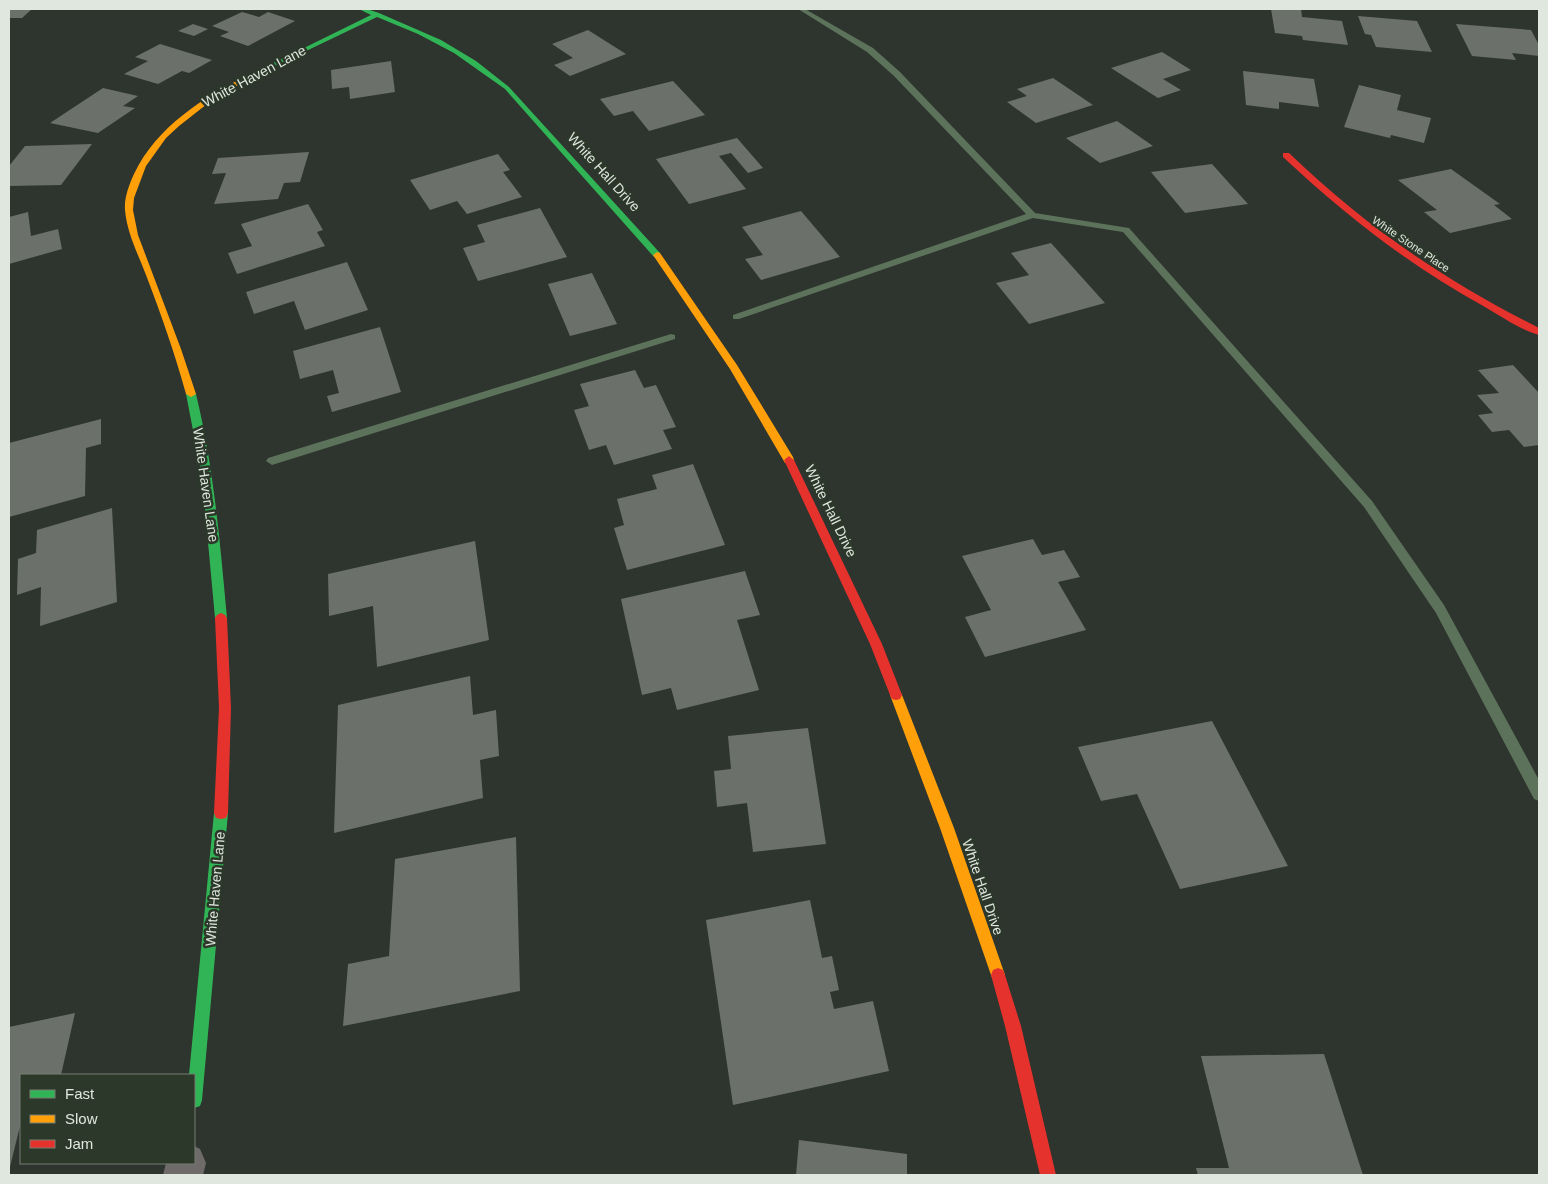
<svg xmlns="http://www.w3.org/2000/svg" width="1548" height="1184" viewBox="0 0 1548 1184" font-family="Arial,sans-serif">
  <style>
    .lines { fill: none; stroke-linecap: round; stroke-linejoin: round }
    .stream { fill: #5c725a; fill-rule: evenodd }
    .building { fill: #6c706b }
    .street { fill: #6f6b6a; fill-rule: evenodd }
    .fast { fill: #30b455; fill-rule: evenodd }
    .slow { fill: #ff9f0a; fill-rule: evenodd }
    .jam { fill: #e5322d; fill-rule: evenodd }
    .labels { text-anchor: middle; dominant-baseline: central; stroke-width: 5; stroke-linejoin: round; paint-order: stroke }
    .far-street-label { font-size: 11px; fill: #e0e7de; stroke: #2c382a }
    .street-label { font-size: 14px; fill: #e0e7de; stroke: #2c382a }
  </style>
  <rect width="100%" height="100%" fill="#2e342e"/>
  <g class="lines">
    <path class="stream" d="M798,9h7l68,39 27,24 135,141 94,15 243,273 72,104 95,175v21l-5,-2 -98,-186 -72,-106 -241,-275 -90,-14 -294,101h-6v-4l293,-101 -132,-138 -27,-24z
      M671,334l4,1v4l-403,126 -6,-4 2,-3z"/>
  </g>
  <path class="building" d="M9,9h23l-10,9h-13z
    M1271,9h30l1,8 40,4 6,24 -45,-5 -1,-4 -27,-3z
    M242,12l17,5 9,-5 27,9 -47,25 -28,-10 9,-4 -17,-6z
    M1358,16l59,5 15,31 -56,-5 -5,-12 -6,-1z
    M193,24l15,5 -14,7 -16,-5z
    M1456,24l75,6 8,15v11l-27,-3 4,7 -44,-4z
    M588,30l38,24 -56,22 -16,-11 19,-7 -21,-14z
    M160,44l52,16 -23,13 -7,-2 -24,13 -34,-10 24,-13 -13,-4z
    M1162,52l29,18 -28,9 18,11 -23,8 -47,-30z
    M391,61l4,31 -45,7 -1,-12 -17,2 -1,-19z
    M1243,71l71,8 5,28 -40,-5v7l-33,-4z
    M1053,78l40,27 -57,18 -29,-21 20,-6 -10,-7z
    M673,81l32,34 -56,16 -16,-20 -19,5 -14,-17z
    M1359,85l42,10 -4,15 34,8 -7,25 -33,-8 -1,3 -46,-11z
    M103,88l35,8 -15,10 12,2 -37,25 -48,-10z
    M1117,121l36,25 -53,17 -34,-25z
    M737,138l26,30 -15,5 -17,-20 -12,3 27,33 -57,15 -33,-45z
    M92,144l-31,41 -52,1v-20l16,-20z
    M309,152l-9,30 -16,1 -6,16 -64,5 12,-31 -14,1 6,-16z
    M498,154l12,16 -7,2 19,25 -55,17 -10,-13 -27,9 -20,-30z
    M1212,164l36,40 -63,9 -34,-41z
    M1451,169l49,35 -6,1 18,14 -62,14 -26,-21 13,-2 -39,-30z
    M308,204l15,26 -6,2 8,14 -88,28 -9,-21 24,-7 -11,-22z
    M540,208l27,49 -89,24 -15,-33 22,-6 -8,-17z
    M801,211l39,46 -79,23 -16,-21 18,-4 -21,-28z
    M28,212l3,24 27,-7 4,20 -53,15v-47z
    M1051,243l54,60 -76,21 -33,-41 33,-8 -18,-22z
    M347,262l21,48 -63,20 -11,-29 -40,13 -8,-22z
    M592,273l25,51 -47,12 -22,-52z
    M380,327l21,65 -69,20 -5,-16 12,-3 -6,-23 -33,9 -7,-28z
    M1513,365l26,28v52l-15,2 -15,-17 -17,2 -14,-17 15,-2 -16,-18 22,-2 -21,-23z
    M635,370l9,18 12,-3 20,42 -13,3 9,19 -58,16 -8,-20 -17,5 -15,-40 15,-4 -9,-22z
    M101,419v25l-15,4 -1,48 -76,21v-74z
    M693,464l32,81 -98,25 -13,-42 10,-3 -7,-26 40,-10 -5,-14z
    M112,508l5,94 -77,24 1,-39 -24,8 1,-36 18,-6 1,-23z
    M1033,539l9,16 22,-5 16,27 -22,5 28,48 -101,27 -20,-40 26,-7 -29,-54z
    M475,541l14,99 -112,27 -4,-61 -44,10 -1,-42z
    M745,571l15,44 -23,5 22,70 -82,20 -6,-22 -29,7 -21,-96z
    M470,676l3,39 23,-5 3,46 -19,4 3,38 -149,35 4,-128z
    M1212,721l76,145 -108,23 -43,-95 -36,7 -23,-54z
    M808,728l18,116 -73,8 -6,-49 -30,4 -3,-36 17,-2 -3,-33z
    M516,837l4,154 -177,35 5,-62 41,-8 6,-97z
    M810,900l12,58 10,-2 7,34 -9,2 4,17 39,-8 16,70 -156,34 -27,-185z
    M75,1013l-14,62h-40v47l-12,49v-144z
    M1324,1054l39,121h-165l-2,-7h33l-28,-112z
    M799,1140l108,14v21h-111z"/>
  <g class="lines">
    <path class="street" d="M194,1146l6,3 6,14 -3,12h-40l3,-12h28z"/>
    <path class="fast" d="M359,9h8l12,4 62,27 35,21 33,26 151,166v4h-6l-149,-168 -51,-36 -36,-19 -41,-17 -123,59 -5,-1 122,-60z
      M191,391l5,3c18,74 24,149 31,224l-2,3 -4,2 -4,-2 -2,-3 -13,-141 -16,-83z
      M221,807l5,1 2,5 -26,287 -2,6 -6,2v-33h-5l25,-262 2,-5z"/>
    <path class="slow" d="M250,74l5,1 -48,29 -28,22 -13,12 -20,28 -12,32 -1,12 5,25 43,114 15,45 -5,3 -5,-3c-11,-40 -25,-80 -40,-119 -8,-21 -19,-42 -21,-65 -1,-12 4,-25 9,-36 23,-48 70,-77 116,-100z
      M657,252l3,1 77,112 56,92 1,3 -1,3h-8l-55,-94 -77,-114z
      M896,690l4,1 2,4 52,133 51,147 -2,5 -5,2 -5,-2 -2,-5 -51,-147 -50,-133 2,-4z"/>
    <path class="jam" d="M1283,153h6c77,74 155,127 250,175v7c-18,-5 -37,-18 -54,-28 -75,-41 -140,-92 -202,-150z
      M789,456l5,4 88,184 20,51 -2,4 -4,1 -4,-1 -2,-4 -20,-51 -86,-184z
      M221,613l4,2 2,3 4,90 -3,105 -2,5 -5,1 -5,-1 -2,-5 5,-105 -4,-90 2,-3z
      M998,968l5,2 2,5 16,51 35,149h-16l-35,-149 -14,-51 2,-5z"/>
  </g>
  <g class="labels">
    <g class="far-street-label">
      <text transform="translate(1411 244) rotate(34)">White Stone Place</text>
    </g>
    <g class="street-label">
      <text transform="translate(254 76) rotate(-28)">White Haven Lane</text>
      <text transform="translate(604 172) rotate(48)">White Hall Drive</text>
      <text transform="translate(206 485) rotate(82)">White Haven Lane</text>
      <text transform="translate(831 511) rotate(64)">White Hall Drive</text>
      <text transform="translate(983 887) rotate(71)">White Hall Drive</text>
      <text transform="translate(215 889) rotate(-85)">White Haven Lane</text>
    </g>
  </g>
  <rect width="1548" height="1184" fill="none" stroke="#e0e7de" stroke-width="20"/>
  <rect x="20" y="1074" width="175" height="90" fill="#2c382a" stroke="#747e72"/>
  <rect x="30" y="1090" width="25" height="8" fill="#30b455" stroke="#747e72"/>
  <text x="65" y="1099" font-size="15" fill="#e0e7de">Fast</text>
  <rect x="30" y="1115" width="25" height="8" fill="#ff9f0a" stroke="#747e72"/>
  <text x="65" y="1124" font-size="15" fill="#e0e7de">Slow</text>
  <rect x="30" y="1140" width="25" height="8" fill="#e5322d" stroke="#747e72"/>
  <text x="65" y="1149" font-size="15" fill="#e0e7de">Jam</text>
</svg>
